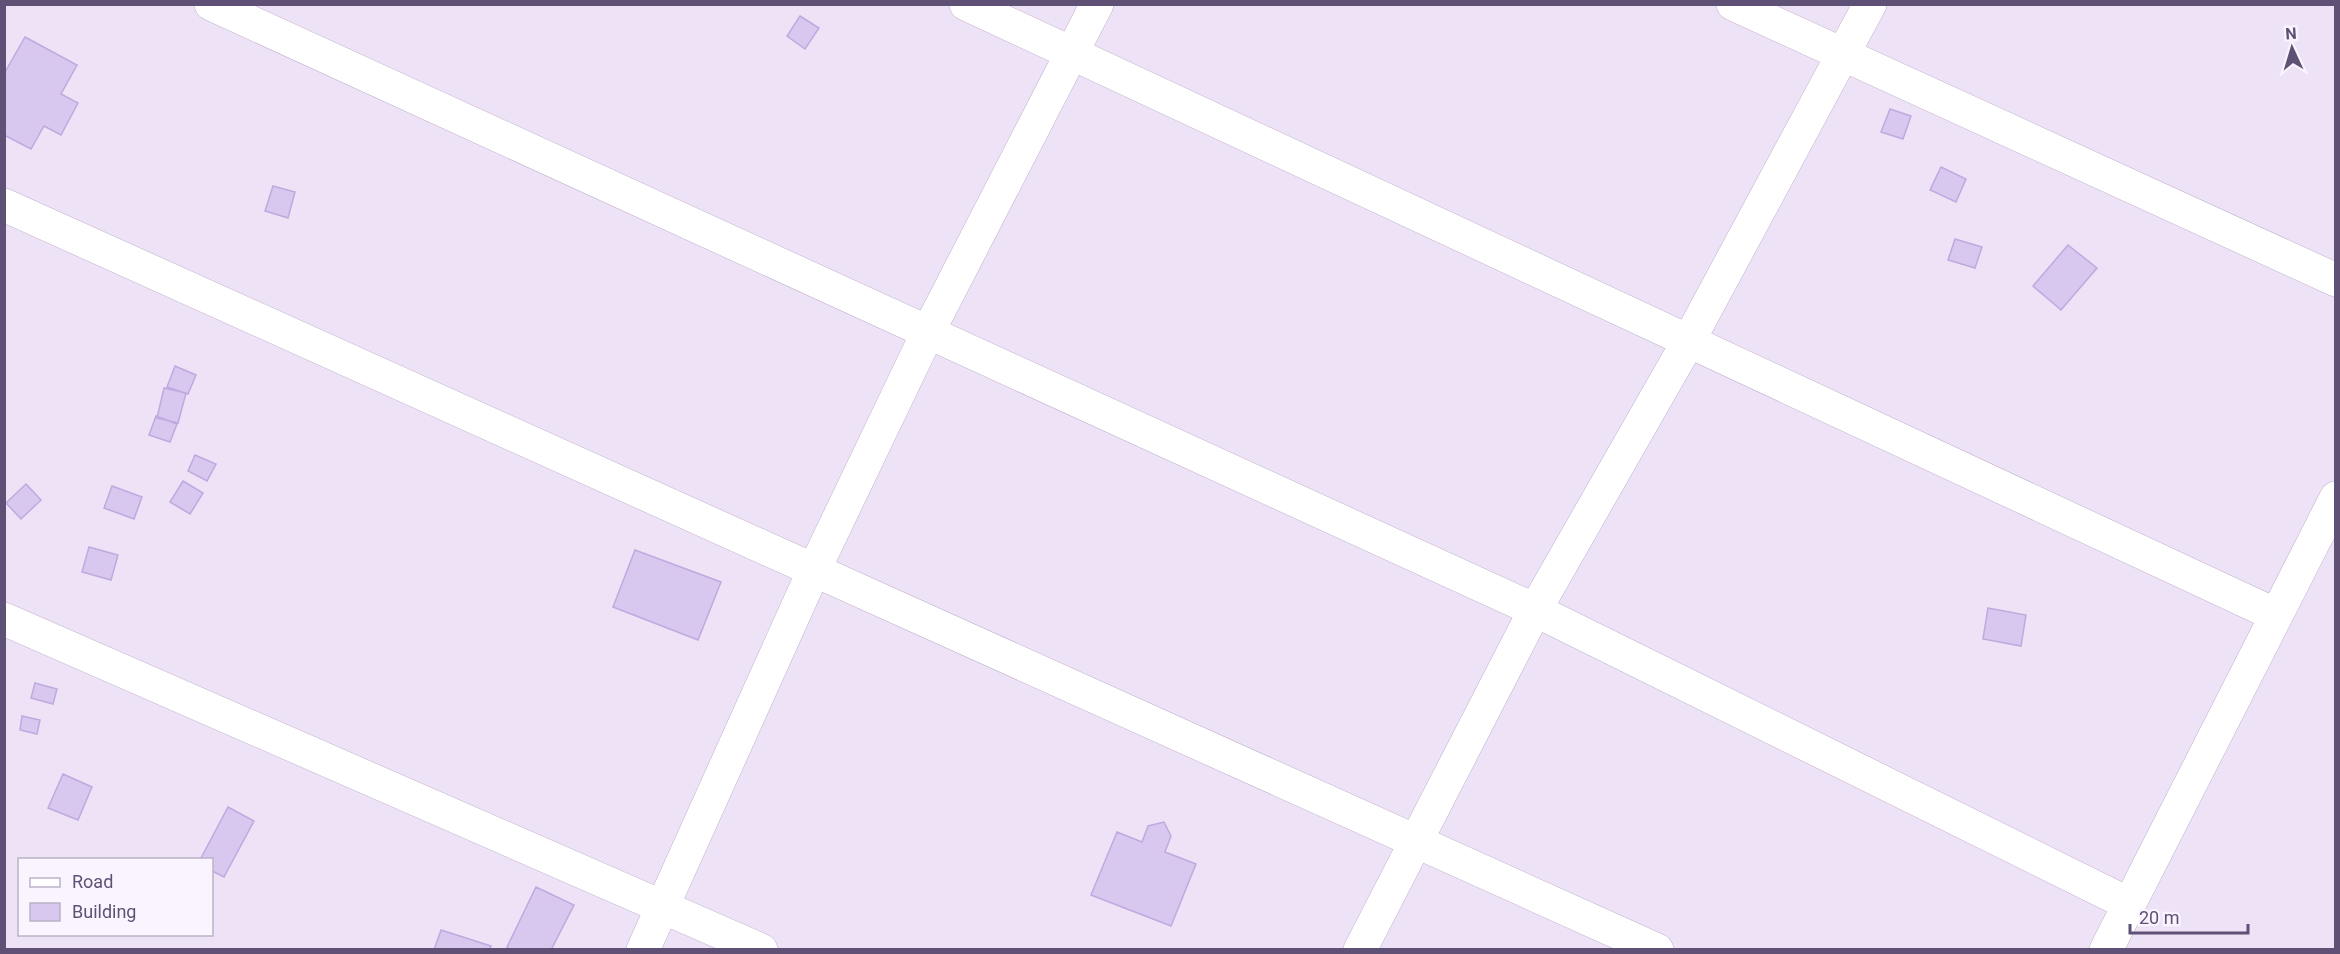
<svg xmlns="http://www.w3.org/2000/svg" width="2340" height="954" viewBox="0 0 2340 954" font-family="Roboto,sans-serif">
  <style>
    .residential { fill: #eee2f7; fill-rule: evenodd }
    .building { fill: #d8c7ee; stroke: #bfa9df; stroke-width: 1.5 }
    .lines { fill: none; stroke-linecap: round; stroke-linejoin: round }
    .minor-casing { stroke: #bfb3cd; stroke-width: 34 }
    .minor { stroke: #fff; stroke-width: 33 }
  </style>
  <rect width="100%" height="100%" fill="#f6edfb"/>
  <path class="residential" d="M5,5h2330v944l-2330,1zM20,860h192v74h-192z"/>
  <path class="building" d="M800,16l19,12 -14,21 -18,-13z
    M25,37l52,28 -16,29 17,9 -17,32 -17,-9 -13,23 -27,-14v-61z
    M1890,109l21,7 -8,23 -22,-7z
    M1941,167l25,12 -10,23 -26,-12z
    M273,186l22,6 -7,26 -23,-7z
    M1955,239l27,8 -7,21 -27,-8z
    M2068,245l29,23 -36,42 -28,-24z
    M175,366l21,9 -8,19 -21,-7z
    M164,388l22,5 -8,30 -21,-5z
    M156,416l21,8 -7,18 -21,-7z
    M195,455l21,9 -9,17 -19,-10z
    M183,481l20,12 -13,21 -20,-12z
    M26,484l15,16 -20,19 -15,-16z
    M112,486l30,11 -8,22 -30,-11z
    M89,547l29,8 -7,25 -29,-8z
    M635,550l86,32 -23,58 -85,-33z
    M1988,608l38,7 -5,31 -38,-7z
    M35,683l22,6 -4,15 -22,-6z
    M22,716l18,4 -3,14 -17,-4z
    M63,774l29,13 -14,33 -30,-12z
    M228,807l26,14 -30,56 -12,-6v-11h-12z
    M1164,822l7,14 -6,16 31,12 -25,62 -80,-31 26,-63 25,10 6,-16z
    M536,887l38,18 -23,45h-40l-4,-3z
    M441,930l50,16 -2,4h-55z"/>
  <g class="lines">
    <defs>
      <path id="minor" d="M211,4l1324,606 594,294
        M966,4l1310,611
        M1733,4l603,276
        M4,205l1653,745
        M4,619l757,331
        M643,950l171,-380 114,-238 169,-328
        M1360,950l175,-340 153,-268 182,-338
        M2106,950l230,-452"/>
    </defs>
    <use href="#minor" class="minor-casing"/>
    <use href="#minor" class="minor"/>
  </g>
  <rect width="2340" height="954" fill="none" stroke="#5f5175" stroke-width="12"/>
  <rect x="18" y="858" width="195" height="78" fill="#faf4fe" stroke="#bcb3c7" stroke-width="1.5"/>
  <rect x="30" y="878" width="30" height="9" fill="#ffffff" stroke="#bcb3c7" stroke-width="1.5"/>
  <text x="72" y="888" font-size="18" fill="#5f5175">Road</text>
  <rect x="30" y="903" width="30" height="18" fill="#d8c7ee" stroke="#bcb3c7" stroke-width="1.5"/>
  <text x="72" y="918" font-size="18" fill="#5f5175">Building</text>
  <g transform="translate(2292 48) rotate(356)" stroke="#faf4fe" stroke-width="4.5" paint-order="stroke">
  <path d="M0-4.5L10 22L0 15L-10 22Z" fill="#5f5175"/>
  <text y="-9" font-size="16" font-weight="bold" text-anchor="middle" fill="#5f5175">N</text>
  </g>
  <path d="M2130 924v9h118v-9" fill="none" stroke="#5f5175" stroke-width="3"/>
  <text x="2139" y="924" font-size="18" fill="#5f5175" stroke="#faf4fe" stroke-width="4.5" paint-order="stroke">20 m</text>
</svg>
